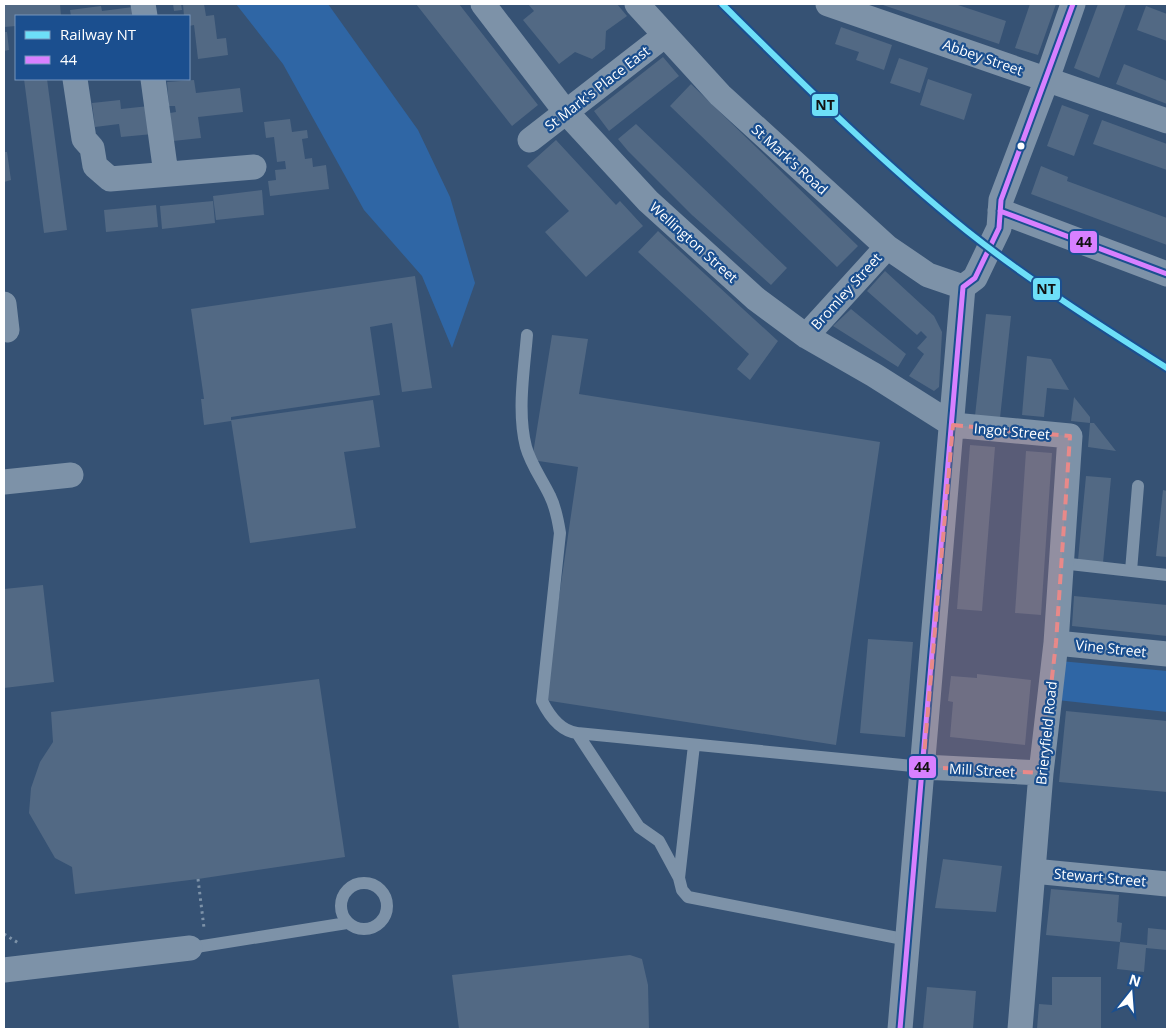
<svg xmlns="http://www.w3.org/2000/svg" width="1171" height="1033" viewBox="0 0 1171 1033" font-family="'Open Sans',sans-serif">
  <style>
    .green { fill: #2f66a5 }
    .building { fill: #526984 }
    .lines { fill: none; stroke-linecap: round; stroke-linejoin: round }
    .path { stroke: #7d92a8; stroke-width: 3; stroke-dasharray: 2.5 4; stroke-linecap: butt }
    .service { stroke: #7d92a8; stroke-width: 12 }
    .minor { stroke: #7d92a8; stroke-width: 25 }
    .bus-1-casing { stroke: #1b4f8f; stroke-width: 9 }
    .bus-1 { stroke: #d880ff; stroke-width: 5 }
    .rail-1-casing { stroke: #1b4f8f; stroke-width: 10 }
    .rail-1 { stroke: #6ddff8; stroke-width: 6 }
    .marked { fill: #e88989; fill-opacity: 0.2; stroke: #e88989; stroke-width: 4; stroke-dasharray: 10 6; stroke-linejoin: round }
    .bus-dot { fill: #fff; stroke: #1b4f8f; stroke-width: 2 }
    .labels { text-anchor: middle; dominant-baseline: central; stroke-width: 4.5; stroke-linejoin: round; paint-order: stroke }
    .street-label { font-size: 14px; fill: #fff; stroke: #1b4f8f }
    .line-badge { stroke: #1b4f8f; stroke-width: 2 }
    .pale-badge-label { font-size: 14px; text-anchor: middle; font-weight: bold; fill: #111 }
  </style>
  <rect width="100%" height="100%" fill="#365274"/>
  <path class="green" d="M236,4h92l90,126 32,67 25,86 -23,65 -30,-72 -58,-66 -81,-146z
    M1060,661l107,10v41l-110,-12z"/>
  <path class="building" d="M4,4h56l1,12h-45v10l-12,1z
    M173,4h8l1,6 -8,1z
    M183,4h21l2,12 8,-1 3,24 9,-1 2,17 -30,4 -4,-34 -5,1v-10h-5z
    M416,4h43l79,101 -26,21z
    M528,4h89l10,12 -21,15 -1,18 -13,10 -17,-7 -16,12 -36,-44 11,-9z
    M880,4h75l51,17 -7,23z
    M1030,4h26l-18,51 -23,-7z
    M1098,4h28l-27,74 -25,-10z
    M101,6l1,5 31,-4 1,9h-63l-1,-6z
    M1146,6l21,8v27l-30,-11z
    M841,27l51,18 -8,25 -28,-10 3,-8 -24,-8z
    M4,32h3l2,18 -5,1z
    M663,57l16,19 -70,55 -15,-20z
    M899,58l29,10 -8,25 -30,-10z
    M1124,64l43,17v23l-51,-20z
    M24,79h23l20,151 -23,3z
    M928,79l44,15 -8,26 -44,-15z
    M194,80l2,13 44,-5 3,24 -45,5 3,21 -28,3 -3,-28 6,-1 -1,-6h-6l-2,-24z
    M691,84l167,162 -21,21 -167,-161z
    M120,100l1,9 28,-3 4,28 -32,3 -2,-13 -24,3 -3,-24z
    M1062,105l27,10 -15,41 -27,-10z
    M290,119l2,13 15,-2 1,8 -6,1 3,20 7,-1 1,9 13,-2 3,24 -59,7 -2,-15 8,-1 -1,-10 11,-1 -1,-8 -8,1 -3,-25 -8,1 -2,-16z
    M1102,120l65,24v26l-74,-26z
    M636,124l151,144 -16,17 -79,-70 -64,-64 -10,-12z
    M556,140l60,65 4,-4 23,25 -57,51 -41,-45 24,-21 -42,-45z
    M4,152h3l4,28 -7,2z
    M1041,166l27,11 -1,4 100,37v27l-136,-51z
    M262,190l2,25 -48,5 -3,-24z
    M213,201l2,22 -53,6 -2,-23z
    M156,205l2,22 -52,5 -2,-22z
    M658,231l120,110 -28,39 -13,-11 12,-15 -111,-102z
    M885,271l49,45 8,16 -3,55 -5,4 -25,-15 15,-22 -7,-6 10,-11 -6,-6 -4,4 -50,-44z
    M415,276l17,112 -30,4 -10,-69 -22,4 10,68 -149,22v4l-27,4 -3,-26h3l-13,-90z
    M851,309l55,45 -8,13 -65,-41z
    M986,314l25,2 -11,102 -25,-2z
    M552,335l36,4 -9,55 301,48 -44,303 -292,-45 34,-233 -46,-7z
    M1027,356l24,3 18,31 -22,-2 -3,29 -22,-2z
    M1074,397l16,20v6l-19,-2z
    M373,400l7,47 -36,5 12,76 -106,15 -19,-123z
    M1090,423h4l22,28 -28,-4z
    M970,445l25,2 -13,164 -25,-2z
    M1026,451l26,2 -11,162 -26,-2z
    M1086,476l25,2 -8,85 -25,-3z
    M1163,490l4,1v66l-11,-1z
    M43,585l11,97 -50,6v-99z
    M1074,596l93,9v31l-95,-10z
    M868,639l45,3 -8,95 -45,-4z
    M977,674l54,6 -6,65 -75,-8 3,-35 -5,-1 3,-25 26,2z
    M319,679l26,178 -147,22 -123,15 -3,-27 -17,-9 -26,-45 2,-25 9,-26 13,-20 -2,-30z
    M1066,711l101,10v71l-108,-10z
    M943,859l59,7 -6,46 -61,-4z
    M1051,889l68,6 -2,27 5,1 -2,19 -74,-7z
    M1148,928l19,2v20l-21,-2 -2,24 -27,-3 3,-27 27,3z
    M630,955l12,4 6,26 1,44h-190l-7,-54z
    M1052,977h49v52h-64l2,-25 13,1z
    M927,987l49,4 -3,38h-50z"/>
  <g class="lines">
    <path class="path" d="M198,879l6,49
      M4,934l16,10"/>
    <path class="service" d="M527,335c-3,36 -10,77 -1,112 5,18 16,32 24,49 6,12 8,24 10,37l-18,168c7,14 18,30 35,32l346,34
      M1061,563l106,12
      M1131,571l7,-85
      M577,733l62,94 20,14 20,37
      M694,745l-15,133 3,12 6,7 220,43
      M341 906a23 23 0 1 1 46 0a23 23 0 1 1-46 0Z
      M190,948l157,-25"/>
    <path class="minor" d="M143,4l2,12
      M483,4l82,107 83,90 108,98 50,37 68,39 79,50 117,11 -14,207 -15,130 -21,256
      M637,4l83,91 167,152 41,28 35,12
      M828,4l339,117
      M75,79l9,60 8,9 3,18 15,13 144,-12
      M153,79l13,95
      M530,140l134,-104
      M1000,211l167,63
      M4,304l3,26
      M806,336l81,-89
      M4,482l67,-7
      M1056,643l111,11
      M923,767l118,6
      M1033,871l134,13
      M4,970l186,-22
      M900,1029l63,-742 12,-9 24,-50 2,-28 46,-121 26,-75"/>
    <defs>
      <path id="bus-1" d="M1000,211l167,63
        M900,1029l63,-742 12,-9 24,-50 2,-28 72,-196"/>
    </defs>
    <use href="#bus-1" class="bus-1-casing"/>
    <use href="#bus-1" class="bus-1"/>
    <defs>
      <path id="rail-1" d="M722,4c79,78 158,157 245,227 63,50 132,94 200,137"/>
    </defs>
    <use href="#rail-1" class="rail-1-casing"/>
    <use href="#rail-1" class="rail-1"/>
  </g>
  <path class="marked" d="M953,425l117,11 -14,207 -15,130 -118,-6z"/>
  <circle class="bus-dot" cx="1021" cy="146" r="4.5"/>
  <g class="labels">
    <g class="street-label">
      <text transform="translate(983 57) rotate(19)">Abbey Street</text>
      <text transform="translate(597 88) rotate(-38)">St Mark's Place East</text>
      <text transform="translate(790 159) rotate(42)">St Mark's Road</text>
      <text transform="translate(694 242) rotate(42)">Wellington Street</text>
      <text transform="translate(846 291) rotate(-48)">Bromley Street</text>
      <text transform="translate(1012 431) rotate(5)">Ingot Street</text>
      <text transform="translate(1111 648) rotate(6)">Vine Street</text>
      <text transform="translate(1046 733) rotate(-84)">Brieryfield Road</text>
      <text transform="translate(982 770) rotate(3)">Mill Street</text>
      <text transform="translate(1100 877) rotate(5)">Stewart Street</text>
    </g>
  </g>
  <g class="line-badge">
    <rect x="811" y="93" width="28" height="24" rx="5" fill="#6ddff8"/>
    <rect x="1069" y="230" width="29" height="24" rx="5" fill="#d880ff"/>
    <rect x="1032" y="277" width="29" height="24" rx="5" fill="#6ddff8"/>
    <rect x="908" y="755" width="29" height="24" rx="5" fill="#d880ff"/>
  </g>
  <g class="pale-badge-label">
    <text x="825" y="110">NT</text>
    <text x="1084" y="247">44</text>
    <text x="1046" y="294">NT</text>
    <text x="922" y="772">44</text>
  </g>
  <rect width="1171" height="1033" fill="none" stroke="#ffffff" stroke-width="10"/>
  <rect x="15" y="15" width="175" height="65" fill="#1b4f8f" stroke="#7695bc"/>
  <rect x="25" y="31" width="25" height="8" fill="#6ddff8" stroke="#7695bc"/>
  <text x="60" y="40" font-size="15" fill="#ffffff">Railway NT</text>
  <rect x="25" y="56" width="25" height="8" fill="#d880ff" stroke="#7695bc"/>
  <text x="60" y="65" font-size="15" fill="#ffffff">44</text>
  <g transform="translate(1131 993) rotate(17)" stroke="#1b4f8f" stroke-width="4" paint-order="stroke">
  <path d="M0-4L9 19L0 12L-9 19Z" fill="#ffffff"/>
  <text y="-8" font-size="14" font-weight="bold" text-anchor="middle" fill="#ffffff">N</text>
  </g>
</svg>
